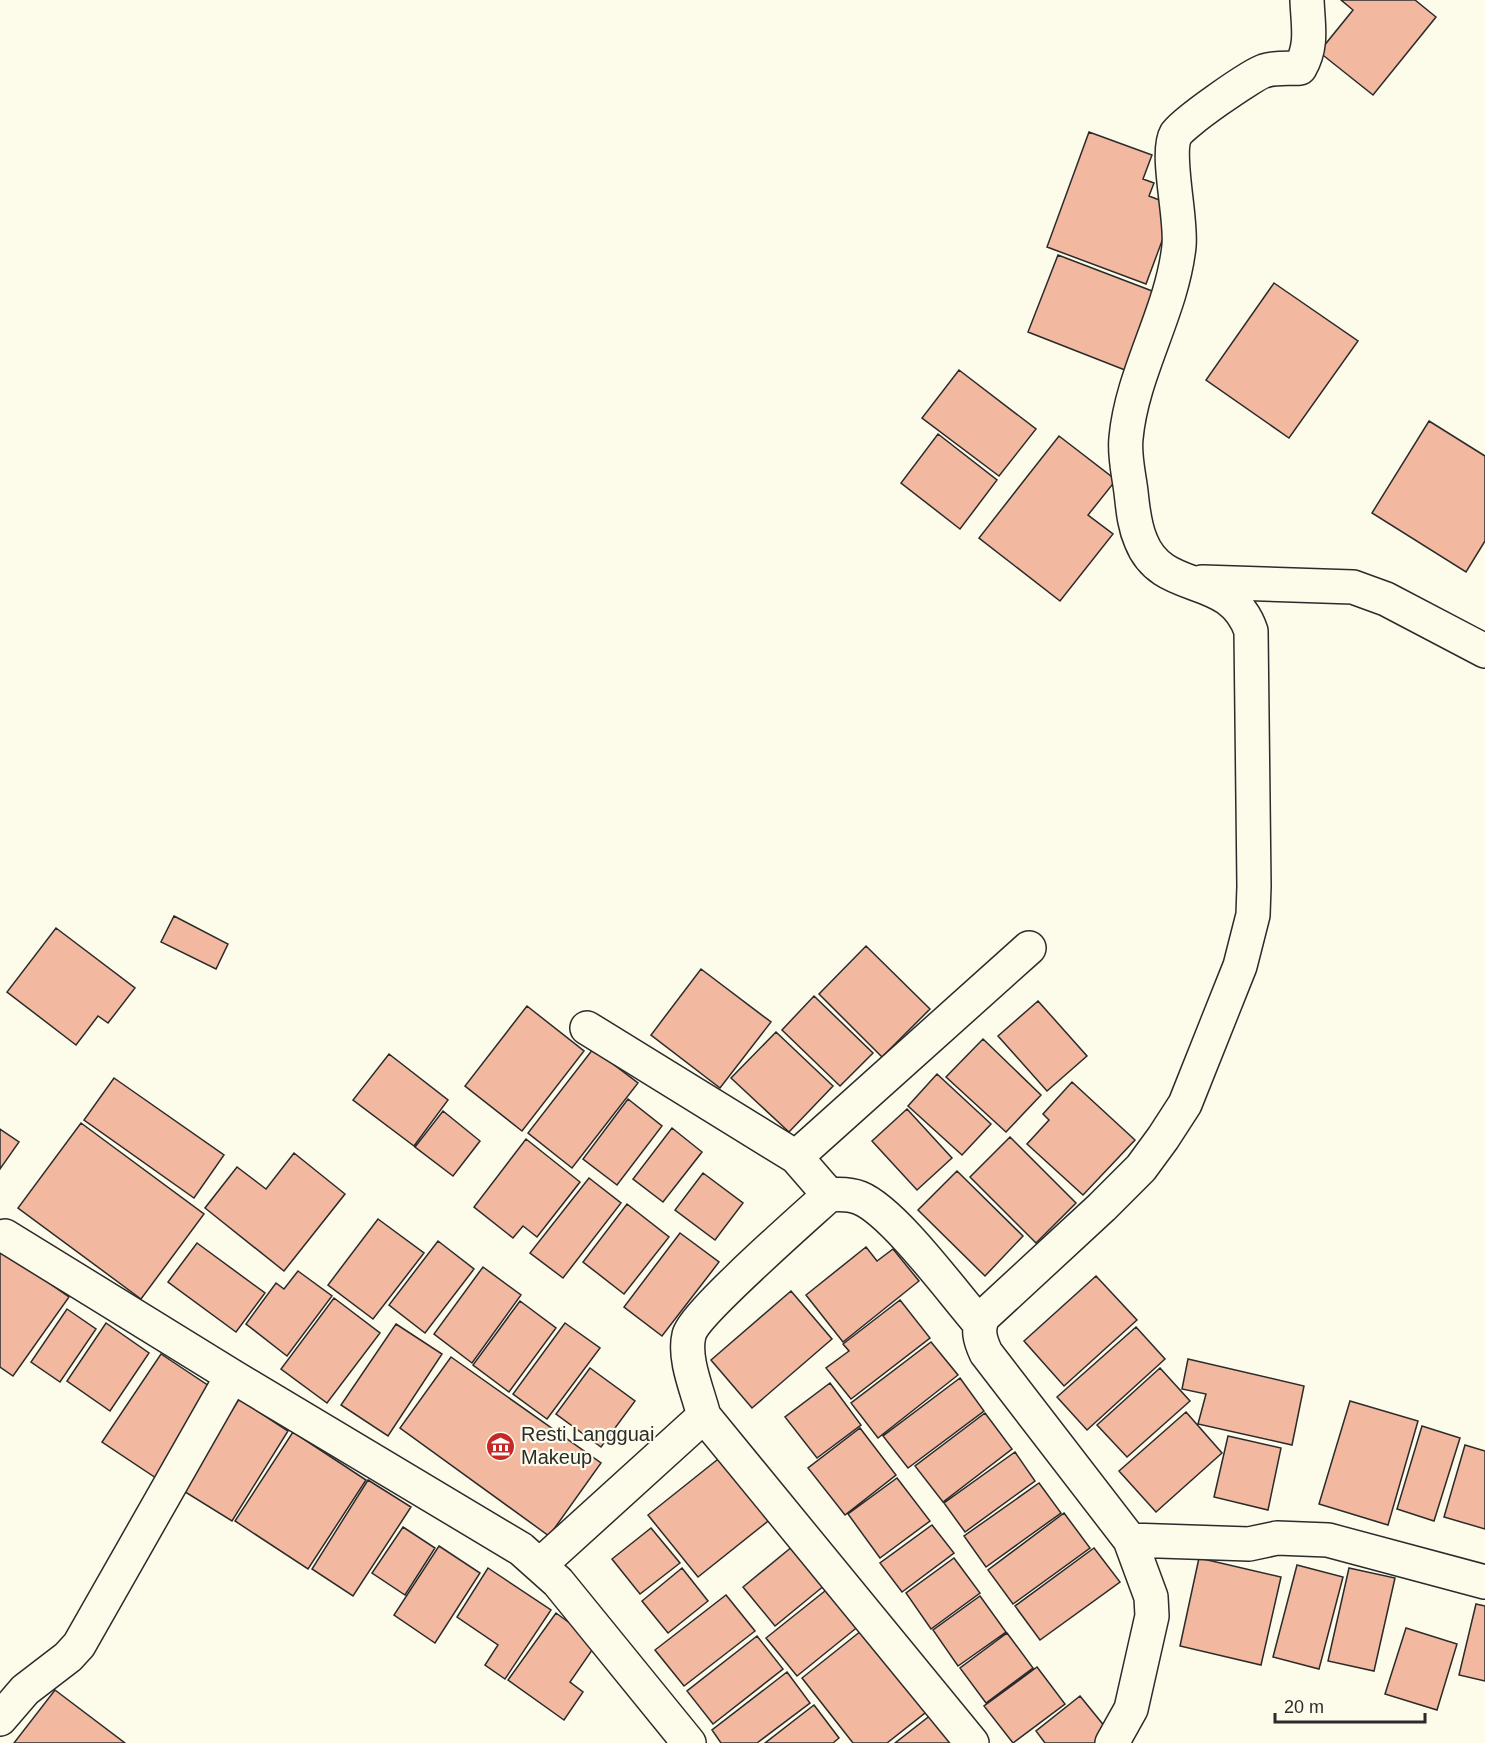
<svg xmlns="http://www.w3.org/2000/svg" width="1485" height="1743" viewBox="0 0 1485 1743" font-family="Arial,sans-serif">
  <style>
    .building { fill: #f2b8a0; stroke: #2b2b2b; stroke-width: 1.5 }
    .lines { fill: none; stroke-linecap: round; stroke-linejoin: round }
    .minor-casing { stroke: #2b2b2b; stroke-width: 36 }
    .minor { stroke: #fdfbea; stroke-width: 33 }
    .labels { text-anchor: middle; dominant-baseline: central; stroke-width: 4.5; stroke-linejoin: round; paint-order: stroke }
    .poi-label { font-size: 20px; fill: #2b2b2b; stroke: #fdfbea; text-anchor: start }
  </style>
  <rect width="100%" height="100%" fill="#fdfbea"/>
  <path class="building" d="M1341,0h74l21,17 -63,78 -54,-43 34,-42z
    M1089,132l63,23 -9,24 11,4 -5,13 26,10 -29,78 -99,-37z
    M1058,255l102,39 -30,78 -102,-40z
    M1274,283l84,58 -69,97 -83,-58z
    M959,370l77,59 -37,47 -77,-58z
    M1429,421l56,35v85l-19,31 -94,-59z
    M938,434l59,46 -37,49 -59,-46z
    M1059,436l57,44 -28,35 25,19 -53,67 -81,-63z
    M174,916l54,28 -12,25 -55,-27z
    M56,928l79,60 -27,35 -10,-7 -22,29 -69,-53z
    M866,946l64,63 -48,48 -63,-63z
    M701,969l70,53 -51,66 -69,-53z
    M814,996l59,57 -33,33 -58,-56z
    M1038,1001l49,55 -40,35 -49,-55z
    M527,1006l57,45 -62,80 -57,-45z
    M776,1032l57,54 -44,46 -58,-54z
    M983,1039l58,56 -35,37 -60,-55z
    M593,1049l45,34 -66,85 -44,-35z
    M389,1054l59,46 -34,46 -61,-46z
    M937,1074l54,50 -29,31 -54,-49z
    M114,1078l110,77 -30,43 -110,-78z
    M1072,1082l63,58 -52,55 -56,-51 22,-24 -6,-6z
    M628,1099l34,27 -45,59 -34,-26z
    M907,1109l45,49 -35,32 -45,-49z
    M443,1111l37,30 -27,35 -38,-29z
    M81,1123l123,91 -63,85 -123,-91z
    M672,1128l30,24 -39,50 -30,-23z
    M0,1129l19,13 -19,27z
    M1010,1137l66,66 -40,40 -66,-66z
    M526,1139l54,43 -43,55 -14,-11 -10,12 -39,-31z
    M294,1153l51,41 -61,77 -79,-63 32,-41 29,22z
    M957,1171l66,65 -38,40 -67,-66z
    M703,1173l40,30 -28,37 -40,-30z
    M589,1178l32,25 -58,75 -33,-25z
    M627,1204l42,33 -45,57 -41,-32z
    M378,1219l46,34 -51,66 -45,-34z
    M680,1233l39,29 -57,74 -38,-29z
    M438,1241l36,28 -49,64 -36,-28z
    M197,1243l68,50 -29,39 -68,-50z
    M866,1247l11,14 16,-12 26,32 -76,61 -37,-47z
    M0,1249l69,48 -56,79 -13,-9z
    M483,1267l38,28 -49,68 -38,-29z
    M298,1271l34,25 -45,60 -41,-32 30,-41 8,6z
    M1096,1276l41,44 -73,66 -40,-45z
    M791,1291l41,48 -80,69 -41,-48z
    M334,1298l46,35 -53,70 -46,-34z
    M900,1300l30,38 -79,61 -25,-31 23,-17 -6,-7z
    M520,1301l36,27 -47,64 -36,-27z
    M67,1309l29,20 -36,53 -29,-20z
    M106,1323l43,30 -39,58 -43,-30z
    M565,1323l35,25 -53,71 -34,-25z
    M396,1324l46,30 -54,82 -47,-31z
    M1136,1327l29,32 -78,71 -30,-33z
    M931,1342l27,33 -80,63 -27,-35z
    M161,1354l57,38 -59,88 -57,-38z
    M451,1357l150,106 -52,73 -149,-108z
    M1188,1359l116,27 -12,59 -94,-21 8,-30 -24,-5z
    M590,1368l45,33 -34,46 -45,-33z
    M1160,1368l30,33 -63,56 -30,-32z
    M960,1378l24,33 -76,57 -25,-32z
    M830,1383l31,42 -44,33 -32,-41z
    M239,1399l49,32 -56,90 -50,-31z
    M1350,1401l68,20 -30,104 -69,-21z
    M1186,1412l36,41 -66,59 -37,-41z
    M985,1413l27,36 -69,53 -28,-36z
    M1422,1426l38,12 -26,83 -37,-12z
    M860,1428l36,47 -51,40 -37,-47z
    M293,1432l73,48 -58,89 -73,-48z
    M1228,1436l53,12 -13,62 -54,-13z
    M1465,1445l20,6v78l-41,-12z
    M727,1452l50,62 -79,63 -50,-62z
    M1015,1452l20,29 -70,51 -21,-29z
    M897,1478l33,43 -50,37 -32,-44z
    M368,1480l43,27 -58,89 -41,-27z
    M1039,1483l22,30 -75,54 -22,-31z
    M1064,1513l26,35 -77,56 -25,-34z
    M932,1525l22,28 -52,39 -22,-29z
    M403,1527l32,21 -30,47 -33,-22z
    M651,1528l29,35 -40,31 -28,-35z
    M439,1546l41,27 -45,70 -41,-28z
    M793,1546l32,39 -50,41 -32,-39z
    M1094,1548l26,34 -80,58 -25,-34z
    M954,1558l26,35 -49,36 -25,-36z
    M1199,1558l82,19 -20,88 -81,-19z
    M1297,1565l46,12 -24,92 -46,-12z
    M488,1568l63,42 -46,69 -20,-14 13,-20 -41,-28z
    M682,1568l26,33 -40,32 -26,-32z
    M1349,1568l46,10 -21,93 -46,-10z
    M835,1583l30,38 -68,55 -31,-38z
    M726,1595l29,36 -71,55 -29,-36z
    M980,1596l26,36 -48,34 -25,-36z
    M1476,1604l9,2v75l-26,-6z
    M556,1613l41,30 -27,39 13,10 -19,28 -56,-40z
    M866,1627l64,82 -43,34h-34l-51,-65z
    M1406,1628l51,16 -20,66 -52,-16z
    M1007,1633l26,35 -47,35 -26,-35z
    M757,1636l26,33 -70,55 -26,-33z
    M1037,1667l28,37 -52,39 -29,-37z
    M787,1672l23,31 -53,40h-36l-9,-13z
    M55,1690l70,53h-111z
    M1080,1696l30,37 -12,10h-53l-9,-12z
    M814,1705l25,33 -6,5h-68z
    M936,1711l26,32h-67z"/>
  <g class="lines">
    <defs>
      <path id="minor" d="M1202,582l151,5 33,12 99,52
        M587,1028l209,129 33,38
        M796,1157l233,-209
        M5,1236l227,140 289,173 37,33 131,161
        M704,1416l268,327
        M1130,1540l119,4 28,-6 51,2 157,42
        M541,1564l163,-148c-6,-24 -21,-57 -15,-81 5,-21 116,-118 140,-140 11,-1 21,-1 31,3 34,14 93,95 120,126
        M0,1719l25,-29 43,-33 11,-12 153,-269
        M1112,1743l19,-34 21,-93 -1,-19 -21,-57 -144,-187c-6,-13 -9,-23 -3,-36l119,-110 39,-39 22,-30 22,-34 55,-138 13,-51 1,-29 -3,-255c-21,-61 -88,-34 -110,-90 -7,-16 -8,-32 -10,-49 -2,-17 -7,-36 -5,-54 6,-66 46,-126 53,-192 3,-28 -14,-93 -3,-112 5,-10 77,-60 88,-63 11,-4 25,-2 36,-3 13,-23 8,-42 7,-68"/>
    </defs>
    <use href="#minor" class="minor-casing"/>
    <use href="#minor" class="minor"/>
  </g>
  <defs>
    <symbol id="museum-disc" viewBox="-11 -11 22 22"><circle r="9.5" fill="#c62828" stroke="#fdfbea"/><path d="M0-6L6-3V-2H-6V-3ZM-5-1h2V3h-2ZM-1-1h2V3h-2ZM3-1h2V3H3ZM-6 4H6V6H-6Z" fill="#fff"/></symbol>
  </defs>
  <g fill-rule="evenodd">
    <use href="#museum-disc" x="484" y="1430" width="33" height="33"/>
  </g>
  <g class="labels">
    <g class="poi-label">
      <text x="521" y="1434">Resti Langguai<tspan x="521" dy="23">Makeup</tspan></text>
    </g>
  </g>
  <path d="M1275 1713v9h150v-9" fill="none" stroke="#2b2b2b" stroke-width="3"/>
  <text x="1284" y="1713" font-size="18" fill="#2b2b2b" stroke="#fdfbea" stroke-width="4.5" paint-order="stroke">20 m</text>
</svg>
